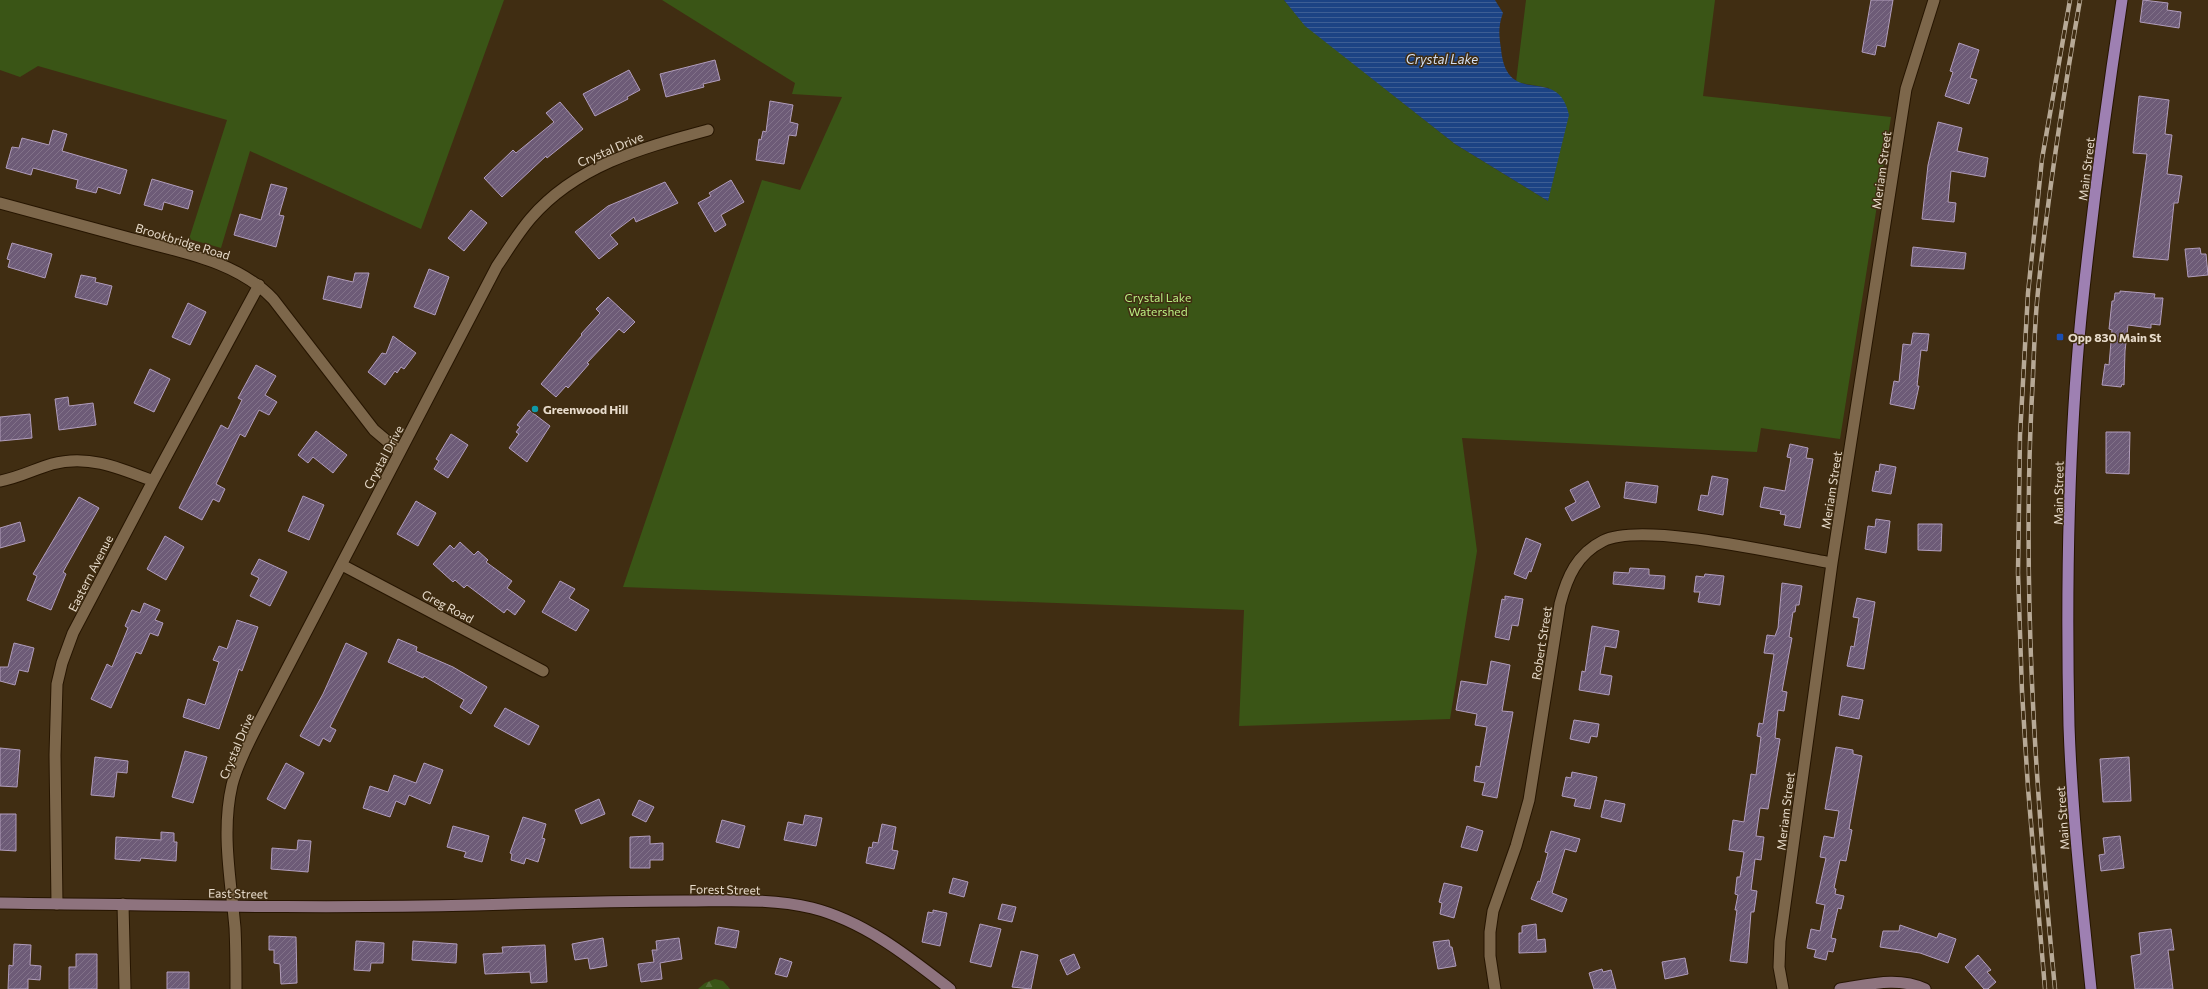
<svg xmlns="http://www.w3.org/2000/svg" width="2208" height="989" viewBox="0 0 2208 989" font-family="Commissioner,sans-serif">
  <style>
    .forest { fill: url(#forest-firs) }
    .park { fill: #3a5516 }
    .water { fill: url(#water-rules) }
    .building { fill: url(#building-hatch); stroke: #b19dbc }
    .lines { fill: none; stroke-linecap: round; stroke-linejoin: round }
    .minor-casing { stroke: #261500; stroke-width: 13 }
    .secondary-casing { stroke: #261500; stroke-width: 13 }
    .primary-casing { stroke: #261500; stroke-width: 13 }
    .minor { stroke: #7d674b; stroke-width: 11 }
    .secondary { stroke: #8e737e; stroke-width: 11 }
    .primary { stroke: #9e80b2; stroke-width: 11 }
    .rail-casing { stroke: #b7a996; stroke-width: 4.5 }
    .rail { stroke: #402d12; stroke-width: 3; stroke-dasharray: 9; stroke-linecap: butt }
    .transit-dot { fill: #1a4fb4; stroke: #402d12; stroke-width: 1.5 }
    .culture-dot { fill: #0f9aa8; stroke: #402d12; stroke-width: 1.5 }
    .labels { text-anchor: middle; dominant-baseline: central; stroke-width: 3; stroke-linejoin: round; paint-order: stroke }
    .street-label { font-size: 12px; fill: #e8dccc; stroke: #402d12 }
    .park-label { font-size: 12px; fill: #baee82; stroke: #402d12 }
    .poi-label { font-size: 12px; font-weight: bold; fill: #e8dccc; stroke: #402d12; text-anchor: start }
    .water-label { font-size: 13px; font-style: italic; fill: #d3dff3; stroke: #402d12 }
  </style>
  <defs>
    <pattern id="forest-firs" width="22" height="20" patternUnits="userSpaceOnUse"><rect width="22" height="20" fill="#3a5516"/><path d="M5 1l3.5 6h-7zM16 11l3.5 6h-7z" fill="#566d37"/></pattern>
    <pattern id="water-rules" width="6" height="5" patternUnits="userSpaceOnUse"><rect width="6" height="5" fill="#1c4384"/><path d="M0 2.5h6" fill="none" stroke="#3d5e94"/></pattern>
    <pattern id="building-hatch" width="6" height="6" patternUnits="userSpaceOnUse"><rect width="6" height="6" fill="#6d5b77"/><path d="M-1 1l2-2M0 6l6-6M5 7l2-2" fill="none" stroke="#827289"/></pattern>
  </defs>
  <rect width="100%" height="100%" fill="#402d12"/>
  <path class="forest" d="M715,979l8,2 7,8h-32l7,-6z"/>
  <path class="park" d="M0,0h504l-83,229 -171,-78 -29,97 -32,-9 38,-119 -189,-54 -18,11 -20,-7z
    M662,0h622l22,26 149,118 93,57 1,-113 -33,-6 10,-82h189l-12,96 188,21 -51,322 -79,-11 -4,24 -295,-14 15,113 -27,168 -211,7 5,-116 -621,-23 139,-407 38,10 42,-93 -50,-3 3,-11z"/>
  <path class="water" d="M1284,0h211l8,13c-5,13 -4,23 -2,36 6,62 57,13 68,66l-21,86 -93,-57 -150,-118z"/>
  <path class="building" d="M1871,0h22l-8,47 -8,-2 -2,10 -13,-3z
    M2143,0l25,3 -1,7 14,2 -2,16 -39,-6z
    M1959,43l20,7 -9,28 7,2 -8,24 -24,-8 8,-24 -3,-1z
    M715,60l5,20 -17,4 1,3 -38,10 -6,-23z
    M629,70l11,20 -13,7 1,2 -33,17 -12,-22z
    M2139,96l30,4 -4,34 7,1 -5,39 15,2 -4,27h-4l-6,57 -35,-3 14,-103 -14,-1z
    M770,101l23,4 -3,17 8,2 -2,12 -7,-1 -5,29 -28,-4 3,-21 2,1 2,-9 3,1z
    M560,102l23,27 -36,29 -1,-2 -44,41 -18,-19 29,-28 3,3 38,-31 -8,-9z
    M1938,122l24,6 -5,23 31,7 -3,19 -34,-6 -3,31 8,1 -2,19 -32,-3 6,-54z
    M53,130l14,4 -5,17 65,19 -7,24 -22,-7 -2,6 -20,-5 2,-8 -45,-12 -2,7 -25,-7 6,-21 7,1 3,-10 27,7z
    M152,179l41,12 -5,18 -24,-7 -2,8 -18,-5z
    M731,180l13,22 -23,13 5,10 -11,7 -17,-29 13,-7 -2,-3z
    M665,182l13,21 -42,19 -2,-5 -24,18 8,9 -19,15 -24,-27 33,-26z
    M271,184l16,4 -8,27 5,1 -8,31 -42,-12 6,-21 21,6z
    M471,210l16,13 -23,28 -16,-13z
    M12,243l40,11 -7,24 -37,-11 2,-7 -3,-1z
    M1913,247l53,6 -2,16 -53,-3z
    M2200,248l1,6h5l2,21 -20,2 -3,-28z
    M429,269l20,8 -14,38 -21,-8z
    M355,273h14l-8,35 -38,-9 5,-23 25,6z
    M81,275l15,3 -1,4 17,4 -5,19 -32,-8z
    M2120,291l35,3 -1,4h9l-3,27 -9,-1v4l-23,-3 -3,26 -1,34 -2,-1 -1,3 -19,-2 3,-21 4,1 3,-35 -3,-1 3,-28h2l1,-8h5z
    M608,297l27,25 -11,11 -5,-4 -32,34 2,1 -21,24 -2,-2 -10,11 -15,-13 41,-49 -1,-1 19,-21 -4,-4z
    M188,303l18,9 -16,33 -18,-8z
    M1913,333l16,1 -2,17 -6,-1 -4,36h2l-5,23 -24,-5 4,-23 5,1 4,-38 8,1z
    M393,336l23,17 -12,16 -3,-2 -4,6 -2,-2 -10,14 -17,-13 14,-19 4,1z
    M256,365l20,11 -11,19 12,7 -8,13 -10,-5 -14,27 -5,-3 -24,50 9,5 -6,13 -6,-3 -11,21 -23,-12 42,-83 7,4 14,-29 -4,-2z
    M150,369l20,10 -16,33 -20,-9z
    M68,397l1,9 24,-3 3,22 -37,5 -4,-31z
    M529,410l21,16 -23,36 -18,-14 10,-14 -3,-2 4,-5 -3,-2z
    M30,414l2,24 -32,3v-24z
    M316,431l31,24 -14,18 -20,-16 -5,6 -10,-8z
    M2106,432h24l-1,42 -23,-1z
    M451,434l17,11 -20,33 -14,-9 5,-8 -3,-2z
    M1790,444l18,4 -2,10 7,1 -13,69 -16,-3 2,-10 -6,-1 1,-3 -21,-4 4,-20 21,4 6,-33 -4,-1z
    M1880,464l16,3 -5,27 -19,-3 4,-20 3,1z
    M1712,476l16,3 -5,36 -25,-5 3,-15 7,1z
    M1588,481l12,26 -28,14 -7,-13 11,-6 -6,-12z
    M1626,482l32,4 -2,17 -32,-5z
    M303,496l21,9 -15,35 -21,-9z
    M79,497l20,11 -36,64 3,2 -15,36 -24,-10 10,-24 -4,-2z
    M416,501l20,12 -18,33 -21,-12z
    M1876,519l14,2 -4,32 -21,-4 3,-23 7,1z
    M20,522l5,19 -25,7v-20z
    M1918,524h24l-1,27 -23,-1z
    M165,536l19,11 -18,33 -19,-11z
    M1526,538l15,6 -10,28 -2,-1 -3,8 -12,-5z
    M460,542l14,13 4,-4 10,9 -2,2 26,19 -5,7 18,13 -10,14 -8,-6 -3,4 -37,-28 -3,3 -9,-8 -2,2 -20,-18 17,-19 4,4z
    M259,559l28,13 -17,34 -20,-10 9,-18 -8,-4z
    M1630,568l19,1v6l16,1 -1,13 -51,-5 1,-12 15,1z
    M1705,574l19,2 -4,29 -22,-3 2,-10h-6l2,-16 8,1z
    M560,581l15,8 -6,9 20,12 -13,21 -34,-19z
    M1782,583l20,3 -3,19h-3l-1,7h-2l-4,25 3,1 -10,53 5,1 -3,19 -6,-1 -3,28 5,1 -12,70 -8,-1 -4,28 8,1 -3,23 -6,-1 -4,31 6,1 -3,21h-3l-4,51 -17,-2 7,-51h-2l3,-15 -3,-1 2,-17h3l4,-25 -15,-2 4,-30 11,2 7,-48 5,1 5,-38 -4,-1 2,-13 4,1 11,-70 -10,-1 3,-18 8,1 3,-8z
    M1505,596l18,3 -5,27 -6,-1 -3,15 -14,-3 7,-38 3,1z
    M1857,598l18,4 -11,67 -17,-3 4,-20 3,1 5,-29 -6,-1z
    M144,603l16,7 -5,10 8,3 -5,13 -8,-3 -9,21 -5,-2 -25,56 -20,-9 16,-35 5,3 16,-39 -3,-2 7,-16 8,3z
    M237,620l21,7 -16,44 -3,-2 -20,60 -36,-12 5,-18 17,6 14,-43 -6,-2 6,-14 8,3z
    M1592,626l27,5 -3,17 -11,-2 -5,28 12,2 -3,19 -30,-5 3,-19 3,1z
    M398,639l19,8 -1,4 37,16 34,20 -16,27 -11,-7 4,-7 -40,-24 -1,2 -35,-16z
    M14,643l20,5 -6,24 -9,-2 -4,15 -15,-4v-14h8z
    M346,643l21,10 -37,74 6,3 -6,12 -7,-4 -4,8 -19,-10 23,-42z
    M1491,661l19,4 -8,46 11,1 -16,86 -15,-3 3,-12 -11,-2 2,-15 4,1 7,-40 -12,-2 2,-11 -21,-4 5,-29 26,4z
    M1842,696l21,4 -4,19 -20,-4z
    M505,708l34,18 -10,19 -35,-19z
    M1574,720l25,4 -2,13 -6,-1 -2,7 -19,-4z
    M1836,747l17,3v4l9,2 -13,73 3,1 -6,31 -6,-1 -6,28 2,1 -1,5 9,2 -3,13 -3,-1 -7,30 5,1 -3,13 -5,-1 -2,9 -12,-3 2,-7 -9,-2 4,-19 9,2 5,-26 -9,-2 10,-45 -6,-1 4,-21 10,2 5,-27 -14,-2z
    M0,748l20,2 -3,37 -17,-1z
    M185,751l22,6 -14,46 -21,-6z
    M95,757l33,4 -1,12 -10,-1 -3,25 -23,-2z
    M2129,757l2,44 -28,1 -3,-43z
    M286,763l18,10 -19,36 -18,-10z
    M424,763l19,7 -13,34 -21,-9 -4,10 -9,-4 -6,16 -27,-9 7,-22 18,6 6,-17 22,8z
    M1572,772l25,5 -7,32 -16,-3 2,-7 -14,-3 4,-19 5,1z
    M599,799l6,15 -24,10 -6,-14z
    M639,800l15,7 -8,15 -14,-7z
    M1605,800l20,4 -4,18 -20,-5z
    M0,814h16v37l-16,-1z
    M805,815l17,3 -6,28 -32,-6 4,-18 15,3z
    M523,817l23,7 -4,14 3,1 -7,23 -12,-4 -2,6 -13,-4 1,-6 -2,-1z
    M722,820l23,6 -6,22 -23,-6z
    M882,824l14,3 -4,23 6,1 -4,18 -28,-6 3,-16 3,1 1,-6 5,1z
    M453,826l36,10 -7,26 -18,-5 2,-5 -19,-5z
    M1467,826l16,5 -6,20 -16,-4z
    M1551,831l29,8 -4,13 -11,-3 -13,44 15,6 -5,13 -31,-13 7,-18 2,1 8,-29 -3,-1z
    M161,832l13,1v9h3l-1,19 -35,-3 -1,3 -25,-2 1,-22 45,3z
    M650,836v8l13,-1v17h-13v8h-20v-31z
    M2120,836l4,32 -23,3 -2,-16 6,-1 -2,-16z
    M298,840l13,1 -3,31 -37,-3 1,-21 25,2z
    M953,878l15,4 -4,15 -15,-4z
    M1444,883l18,4 -8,31 -14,-4 2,-11 -3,-1z
    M1002,904l14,3 -4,15 -14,-3z
    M933,910l14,3 -7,33 -18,-4 6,-30 5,1z
    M980,924l21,5 -10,38 -21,-5z
    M1536,924l1,16 8,-1 1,13 -27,1v-20h3v-7z
    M1900,925l37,13 2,-5 17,6 -8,24 -28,-10 -40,-6 3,-16h16z
    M718,927l21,4 -3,17 -21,-4z
    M2171,929l3,21h-6l5,39h-38l-4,-33 10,-2 -2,-21z
    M269,936l27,1 1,46 -16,1 -1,-20 -6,-1v-13h-5z
    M603,938l4,28 -17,3 -2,-11 -13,2 -3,-16z
    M679,938l3,21 -22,4 2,16 -21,3 -3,-18 16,-2 -2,-12h5l-1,-9z
    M1449,940l1,7h2l4,19 -18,3 -5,-27z
    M356,941l28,2 -1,20h-12l-1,8 -16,-1z
    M413,941l44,3 -1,19 -44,-3z
    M14,944l17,1 -1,20 11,1 -1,14 -12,-1v10h-20l1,-24 4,1z
    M545,945l2,37 -16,1 -1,-11 -45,2 -2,-20 20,-1 -1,-6z
    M1021,951l17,4 -7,34 -19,-2z
    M76,954h21v35h-28v-22h7z
    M1074,954l6,14 -13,7 -7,-15z
    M1978,955l13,15 -4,2 9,10 -8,7h-4l-19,-22z
    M780,958l12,4 -5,15 -12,-3z
    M1685,958l3,16 -23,5 -3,-17z
    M1602,969l1,3 8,-2 5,19h-22l-5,-16z
    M167,972h22v17h-22z"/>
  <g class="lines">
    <defs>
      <path id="minor" d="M0,203c43,12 86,23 129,35 50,14 107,22 144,61l101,131 26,22
        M0,481c18,-3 35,-12 52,-17 36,-10 68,4 101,17
        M342,565l201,106
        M57,904l-2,-149 2,-71 5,-21 11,-30 80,-152 106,-196
        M123,904l2,85
        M236,989c0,-20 0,-41 -1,-61 -4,-47 -14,-96 -3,-143 5,-20 15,-39 24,-57l241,-462c11,-16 21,-33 34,-48 46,-53 111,-70 177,-88
        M1495,989l-5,-33v-24l3,-21 23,-65 13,-46 31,-196c7,-27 17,-50 43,-63 39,-20 182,14 229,22
        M1783,989l-4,-22 1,-26 52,-378 74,-474 28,-89"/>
      <path id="secondary" d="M0,903c158,2 316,6 475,2 70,-2 140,-4 210,-4 42,0 86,-3 127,7 52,13 97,49 138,81
        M1840,989c28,-4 57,-13 85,0"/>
      <path id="primary" d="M2091,989c-9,-88 -19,-175 -22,-263 -3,-136 -1,-275 12,-409 11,-106 25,-212 41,-317"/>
    </defs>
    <use href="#minor" class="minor-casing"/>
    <use href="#secondary" class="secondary-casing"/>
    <use href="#primary" class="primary-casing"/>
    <use href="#minor" class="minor"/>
    <use href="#secondary" class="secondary"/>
    <use href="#primary" class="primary"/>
    <defs>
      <path id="rail" d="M2045,989l-17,-201 -6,-96 -4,-119 2,-138 8,-142 14,-134 28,-159
        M2055,989c-20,-203 -34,-409 -22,-613 1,-28 2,-57 5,-85 10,-97 25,-194 42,-291"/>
    </defs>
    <use href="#rail" class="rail-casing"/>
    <use href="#rail" class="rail"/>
  </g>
  <rect class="transit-dot" x="2056" y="333" width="8" height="8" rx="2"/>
  <circle class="culture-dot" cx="535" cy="409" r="4"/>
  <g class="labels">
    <g class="street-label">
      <text transform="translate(610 149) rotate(-23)">Crystal Drive</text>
      <text transform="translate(2086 169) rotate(-83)">Main Street</text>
      <text transform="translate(1881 170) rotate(-82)">Meriam Street</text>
      <text transform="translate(183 241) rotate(17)">Brookbridge Road</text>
      <text transform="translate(383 457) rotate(-62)">Crystal Drive</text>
      <text transform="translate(1831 490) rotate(-81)">Meriam Street</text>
      <text transform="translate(2058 493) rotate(-89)">Main Street</text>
      <text transform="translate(90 573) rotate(-63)">Eastern Avenue</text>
      <text transform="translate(448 606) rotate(28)">Greg Road</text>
      <text transform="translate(1541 643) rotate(-81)">Robert Street</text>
      <text transform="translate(236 746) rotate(-67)">Crystal Drive</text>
      <text transform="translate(1785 811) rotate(-83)">Meriam Street</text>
      <text transform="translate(2062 818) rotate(-94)">Main Street</text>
      <text transform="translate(725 889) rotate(1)">Forest Street</text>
      <text transform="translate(238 893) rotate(1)">East Street</text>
    </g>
    <g class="park-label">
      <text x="1158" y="297">Crystal Lake<tspan x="1158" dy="14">Watershed</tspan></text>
    </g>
    <g class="poi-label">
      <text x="2068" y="337">Opp 830 Main St</text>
      <text x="543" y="409">Greenwood Hill</text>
    </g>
    <g class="water-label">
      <text x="1442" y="59">Crystal Lake</text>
    </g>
  </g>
</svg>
